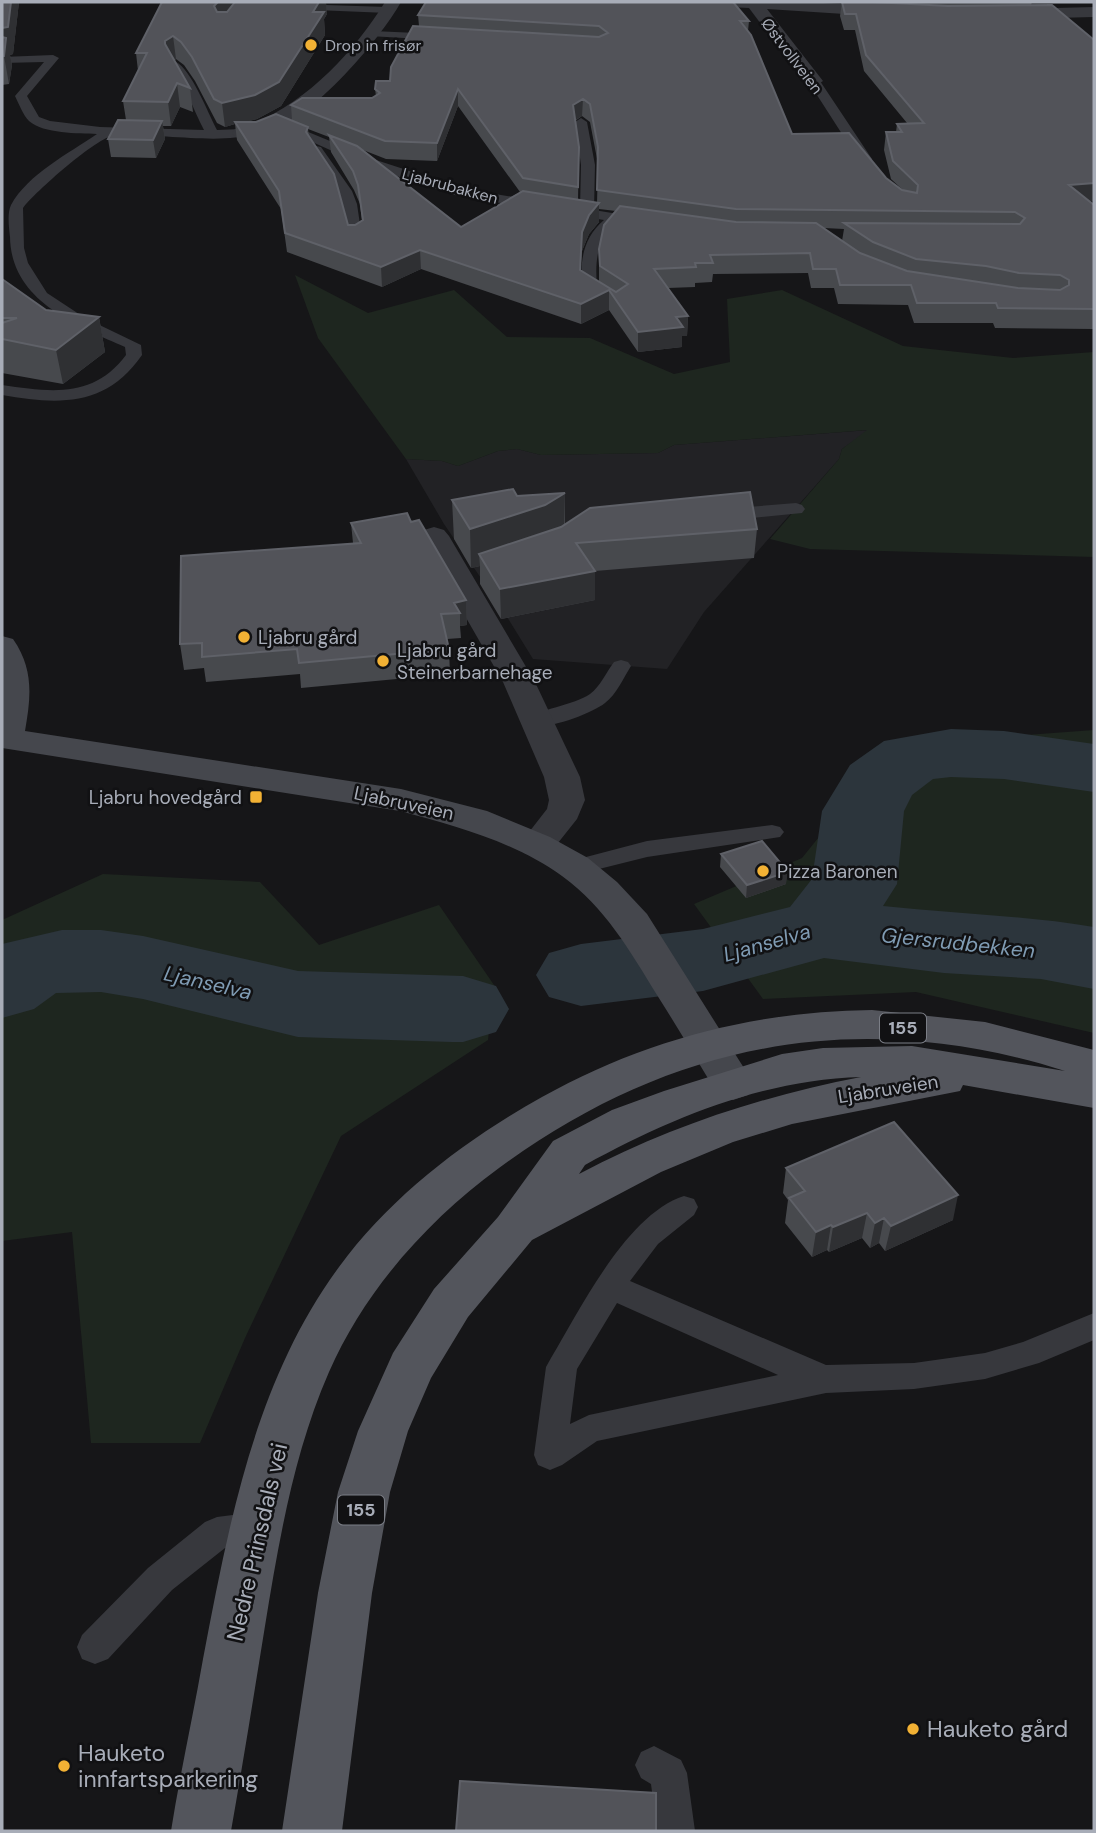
<svg xmlns="http://www.w3.org/2000/svg" width="1096" height="1833" viewBox="0 0 1096 1833" font-family="'DM Sans',sans-serif">
  <style>
    .built { fill: #222225 }
    .green { fill: #1e261f }
    .lines { fill: none; stroke-linecap: round; stroke-linejoin: round }
    .river { fill: #2c353c; fill-rule: evenodd }
    .lane { fill: #37383d; fill-rule: evenodd }
    .street { fill: #37383d; fill-rule: evenodd }
    .secondary { fill: #45474d; fill-rule: evenodd }
    .primary { fill: #53555c; fill-rule: evenodd }
    .wall { fill: #47494d; fill-rule: evenodd }
    .shaded-wall { fill: #2f3033 }
    .building { fill: #525359; stroke: #5f6168; stroke-width: 2 }
    .poi-dot { fill: #f2b134; stroke: #111113; stroke-width: 2.5 }
    .labels { text-anchor: middle; dominant-baseline: central; stroke-width: 5; stroke-linejoin: round; paint-order: stroke }
    .far-poi-label { font-size: 16px; fill: #a8adb8; stroke: #111113; text-anchor: start }
    .far-street-label { font-size: 16px; fill: #a8adb8; stroke: #111113 }
    .shield { fill: #111113; stroke: #7b7e86; stroke-width: 2 }
    .shield-label { font-size: 18px; font-weight: bold; fill: #a8adb8 }
    .poi-label { font-size: 19px; fill: #a8adb8; stroke: #111113; text-anchor: start }
    .street-label { font-size: 19px; fill: #a8adb8; stroke: #111113 }
    .water-label { font-size: 21px; font-style: italic; fill: #7f9bb3; stroke: #111113 }
    .near-street-label { font-size: 23px; fill: #a8adb8; stroke: #111113 }
    .near-poi-label { font-size: 23px; fill: #a8adb8; stroke: #111113; text-anchor: start }
  </style>
  <rect width="100%" height="100%" fill="#161618"/>
  <path class="built" d="M869,430l-27,19 -3,10 -135,153 -37,57 -134,-10 -29,-47 -60,-88 -38,-65 36,2 16,5 40,-15 19,-2 24,6 117,-2 16,-8z"/>
  <path class="green" d="M295,275l73,38 86,-23 53,47 83,1 84,36 56,-12 -3,-63 55,-9 121,56 110,12 81,-6v205l-284,-8 -40,-10 69,-80 3,-10 25,-19 -193,15 -16,8 -117,2 -24,-6 -19,2 -40,15 -16,-5 -36,-2 -88,-121z
    M1094,730v303l-178,-41 -153,7 -69,-95 108,-46 91,-113z
    M103,874l157,8 59,63 120,-40 55,80 -6,55 -147,96 -96,202 -45,105h-109l-19,-211 -70,9v-321z"/>
  <g class="lines">
    <path class="river" d="M951,729l53,2 90,13v48l-90,-13 -53,-2 -18,2 -21,16 -8,16 -7,73 -14,22c71,8 141,9 211,21v62l-53,-10 -97,-6 -120,-15 -121,33 -122,15 -32,-9 -13,-22 13,-22 32,-9 122,-15 87,-22 22,-28 10,-68 28,-46 34,-24z
      M62,930h39l42,6 155,35 165,5 33,10 13,23 -13,23 -33,10h-11l-154,-5 -155,-38 -42,-7 -45,1 -22,16 -32,9v-74z"/>
    <path class="lane" d="M295,4l93,3 5,3 -5,3 -97,-4 -1,-2z
      M373,31l66,3 6,3 -6,3 -70,-4 -2,-2z
      M53,55l6,3 -32,38 12,21 11,4 50,6 104,3c-11,-21 -19,-46 -34,-64l6,-4c15,7 32,51 41,68l25,-1 6,4c-15,13 -107,-1 -133,2 -18,2 -80,57 -92,73l1,40 4,15 19,30 38,25 56,27 1,10c-36,52 -83,50 -140,40v-10c49,7 91,14 124,-30l-1,-8c-49,-22 -114,-46 -115,-110 -1,-9 -3,-24 1,-32 17,-31 57,-51 86,-71 -19,-1 -53,0 -68,-13 -6,-6 -10,-17 -14,-25l29,-34 -42,1v-6z
      M810,78h8l54,81 -2,3h-10l-52,-81z
      M581,118l6,4 8,43 -1,45 48,8 7,4 -7,4 -23,-4c-23,17 -24,38 -22,65l16,12 -8,5 -23,-15c-2,-27 0,-50 22,-69l-146,-24 -92,-30 -92,-41 6,-4 4,1 92,38 89,29 115,19 1,-43 -6,-43z
      M316,146l5,1 31,44 5,13 5,34 -2,3 -5,1 -7,-4c-6,-45 -13,-51 -38,-88z
      M796,503l6,2 3,4 -3,4 -79,8 -9,-6 9,-6z
      M621,660l7,2 3,4c-7,11 -15,29 -26,37 -14,11 -58,27 -75,23l-3,-5c9,-12 48,-16 63,-27 10,-7 17,-23 24,-32z
      M772,825l8,2 4,5 -4,5 -133,20 -72,18 -8,-3 -4,-5 4,-5 80,-21z
      M684,1196l10,3 4,8 -4,8 -36,29 -28,37 196,84 88,-2 71,-10 38,-11 71,-29v27l-55,23 -54,16 -71,10 -88,4 -229,48 -35,24 -12,5 -12,-5 -4,-10 12,-88 5,-9c30,-50 76,-144 133,-162zM617,1303l161,72 -189,40 -19,9 7,-55z
      M256,1512l12,5 5,11 -5,11 -12,5 -31,4 -53,42 -64,69 -13,5 -13,-5 -5,-12 5,-12 66,-67 57,-46 12,-5z
      M654,1746l27,14 6,13 8,58h-38l-6,-47 -10,-6 -6,-13 6,-13z"/>
    <path class="street" d="M385,2h16c-23,41 -113,149 -166,135l-3,-4 3,-4c63,-16 117,-74 150,-127z
      M721,2h86l84,5 9,5 -9,5 -124,-8 56,72 -9,6 -7,-2 -58,-77 -20,-1z
      M1094,7v10l-83,2 -9,-5 9,-5z
      M434,527l10,3 5,6 86,146 45,95 5,23 -8,19 -27,34 -13,4 -13,-4 -5,-8 28,-36 2,-9 -5,-23 -41,-95 -84,-146 5,-6z"/>
    <path class="secondary" d="M2,636l11,3c21,30 18,58 12,92l376,58 86,22 63,26 38,21 29,24 30,32 107,170 -6,11 -15,5 -15,-5c-20,-33 -40,-67 -61,-100 -27,-44 -52,-88 -95,-119 -47,-34 -106,-50 -162,-65l-398,-63z"/>
    <path class="primary" d="M872,1010l113,12 109,28v58l-131,-23 -3,6 -168,33 -59,18 -72,30 -129,68 -64,77 -37,61 -23,53 -18,61 -18,101 -30,238h-60l36,-238 20,-101 20,-61 35,-78 41,-64 64,-72 55,-76 59,-31 52,-19 118,-37 41,-6 89,-2 153,25c-206,-65 -393,-30 -566,97 -71,52 -134,122 -170,204 -35,80 -50,168 -64,254 -11,68 -22,137 -34,205h-60c9,-57 22,-115 32,-172 26,-136 52,-278 136,-392 52,-71 126,-127 203,-170 102,-57 213,-86 330,-87zM861,1077c-99,19 -193,50 -282,97l6,-9c86,-47 177,-85 276,-88z"/>
  </g>
  <path class="wall" d="M2,2h17l-6,52 -3,1 2,10 -3,19 -7,1z
    M162,2h172l-1,1h-7l1,11 -3,5 1,16 -44,71 -24,13 -12,3 47,-2 -1,-15 81,-7 4,-2 -1,-7 15,-8 29,-55 -1,-11 331,6 -1,10 44,103 94,44 17,12 -12,-11 -7,-29 2,-18h10l1,-8 10,-1 -43,-52 -9,-41h-11l-4,-14 2,-14h190l-1,3 58,196 5,4v124l-99,-1 -2,-5h-79l-6,-18 -70,-1 -4,-16h-23l-3,-15 -95,1 -1,8 -17,1v4l-27,1 20,28 -1,20h-5v11l-44,5 -29,-42 -28,14 -160,-55 -39,18 -95,-35 -6,-43 -44,-69 -2,-16 -10,3 -8,-4 -22,-42 -11,-16 -8,-6 -2,2 16,27 3,24 -13,-5 -9,19h-8l2,13 -9,19 -45,-1 -3,-18 18,-19 -3,-19 15,-30 -2,-18zM458,106l62,86 -59,35 -98,-77 23,9 51,2zM582,116l8,6 8,42 -1,39 -19,-3 1,-53 -4,-26zM308,129l21,8 2,15 23,38 6,14 2,17 -7,4h-7l-39,-89zM599,209l17,2 -17,38v33l-19,-12 2,-19 7,-17 10,-12zM824,228l20,1 -2,12z
    M2,279l44,31 53,7 6,35 -42,32 -61,-11z
    M565,493v32l192,4 -3,29 -159,13v29l-94,19 -21,-35v-18l-9,2 -17,-29 -2,-39z
    M411,522l55,78 1,25 -7,1 1,12 -14,1 2,10 1,25 -149,14 -1,-14 -94,8 -2,-14 -20,2 -4,-26 173,-101 -2,-20z
    M721,854l65,30 -40,14 -26,-31z
    M786,1168l167,52 -68,31 -6,-8 -9,5 -8,-10 -33,14 -2,-2 -15,7 -27,-34 3,-23 -5,-7z"/>
  <path class="shaded-wall" d="M11,2h8l-6,52 -3,1 2,10 -3,19 -5,-28h-2v-28z
    M218,2h29l-30,26 -3,-22z
    M319,2h7l1,12 -3,5 1,16 -44,71 -24,13 -20,5 -2,-2v2l-10,3 -3,-24 91,-91z
    M173,36l3,23 -7,5 -4,-20v-3z
    M177,83l3,24 -9,19 -3,-24z
    M458,89v17l-21,55v-18z
    M583,99l-1,17 -10,6 1,-17z
    M162,121l3,18 -9,19 -3,-18z
    M1094,183v18l-29,3 4,-19z
    M599,203v19l-10,12 -7,17 -3,38 3,-57 7,-17z
    M420,250l1,19 -39,18 -1,-20z
    M609,290v20l-28,14v-20z
    M688,316l-1,20h-5v11l-44,5v-20l38,-15z
    M99,317l6,35 -42,32 -7,-34z
    M565,493l-1,39 -85,22 1,12 -9,2 -1,-39z
    M595,571v29l-94,19 -1,-30z
    M466,600l1,25 -7,1v-13l-6,-10z
    M788,872l-2,12 -40,14 1,-13z
    M958,1195l-5,25 -68,31 6,-25z
    M867,1213l-5,25 -33,14 4,-25z
    M884,1218l-5,25 -9,5 5,-25z
    M831,1225l-4,25 -15,7 4,-25z"/>
  <path class="building" d="M2,2h9l-3,25 -6,1z
    M162,2h56l-4,4 3,6h10l8,-10h84l-6,10h11l-45,70 -24,13 -33,8 -8,-4 -22,-42 -11,-15 -8,-6 -8,5v3l25,44 -13,-5 -9,19 -45,-1 24,-48h-11z
    M426,2h307l16,19h-9l11,14 41,99 57,-1 37,45 16,12 15,3 1,-8 -25,-24 -7,-29h16l-5,-8 27,-1 -58,-68 -10,-41h-11l-3,-12h30l76,4 104,-1 42,35v143l-25,2 25,20v104l-96,-1 -2,-5h-79l-6,-18h-71l-4,-16h-23l-3,-16 -100,2 3,8h-18l1,4 -42,2 34,47 -12,1 7,10 -45,5 -29,-42 -28,14 -161,-54 -39,17 -96,-34 -6,-42 -44,-69h21l20,-8 32,13 -2,5 28,42 14,51h7l8,-5 -5,-35 -5,-14 -24,-36 28,11 104,81 62,-36 76,12 -10,12 -7,17 -2,38 36,22 12,-8 -28,-18 -1,-17 5,-24 16,-19 116,16 80,1 44,30 47,18 111,17 42,2 9,-5v-5l-9,-5 -41,-2 -33,-7 -70,-7 -43,-17 -29,-19 176,1 5,-6 -10,-6 -279,-3 -139,-19 1,-43 -8,-43 -7,-5 -10,6 6,42 -1,40 -55,-9 -65,-89 -21,54 -52,-2 -94,-36 11,-7h70l8,-5 -5,-4 1,-8h14l1,-14 22,-41 186,11 9,-4 -9,-7 -181,-11z
    M2,37l4,1 -2,18h-2z
    M118,120l44,1 -9,19 -45,-1z
    M2,279l44,31 53,7 -43,33 -54,-11v-16l15,-5h-15z
    M513,489l4,7 48,-3 -20,12 -75,24 -18,-29z
    M750,492l7,37 -181,14 19,28 -95,18 -21,-35 82,-27 29,-19z
    M407,513l4,9 8,-2 47,80 -12,3 6,10 -19,1 8,35 -150,14 -2,-14 -95,8v-14l-22,1 1,-88 180,-13 -10,-20z
    M762,841l26,31 -41,13 -26,-31z
    M894,1122l64,73 -67,31 -7,-8 -9,5 -8,-10 -34,14 -2,-2 -15,7 -27,-34 16,-7 -19,-23z
    M460,1781l196,12v38h-200z"/>
  <g class="poi-dot">
    <circle cx="311" cy="45" r="7"/>
    <circle cx="244" cy="637" r="7"/>
    <circle cx="383" cy="661" r="7"/>
    <rect x="249" y="790" width="14" height="14" rx="3.5"/>
    <circle cx="763" cy="871" r="7"/>
    <circle cx="913" cy="1729" r="7"/>
    <circle cx="64" cy="1766" r="7"/>
  </g>
  <g class="labels">
    <g class="far-poi-label">
      <text x="325" y="45">Drop in frisør</text>
    </g>
    <g class="far-street-label">
      <text transform="translate(792 56) rotate(53)">Østvollveien</text>
      <text transform="translate(450 186) rotate(15)">Ljabrubakken</text>
    </g>
    <g class="shield">
      <rect x="880" y="1013.5" width="46" height="29" rx="5"/>
      <rect x="338" y="1495.5" width="46" height="29" rx="5"/>
    </g>
    <g class="shield-label">
      <text x="903" y="1028">155</text>
      <text x="361" y="1510">155</text>
    </g>
    <g class="poi-label">
      <text x="258" y="637">Ljabru gård</text>
      <text x="397" y="650">Ljabru gård<tspan x="397" dy="22">Steinerbarnehage</tspan></text>
      <text x="242" y="797" text-anchor="end">Ljabru hovedgård</text>
      <text x="777" y="871">Pizza Baronen</text>
    </g>
    <g class="street-label">
      <text transform="translate(404 803) rotate(12)">Ljabruveien</text>
      <text transform="translate(888 1089) rotate(-9)">Ljabruveien</text>
    </g>
    <g class="water-label">
      <text transform="translate(767 943) rotate(-16)">Ljanselva</text>
      <text transform="translate(958 943) rotate(6)">Gjersrudbekken</text>
      <text transform="translate(208 983) rotate(13)">Ljanselva</text>
    </g>
    <g class="near-street-label">
      <text transform="translate(257 1542) rotate(-77)">Nedre Prinsdals vei</text>
    </g>
    <g class="near-poi-label">
      <text x="927" y="1729">Hauketo gård</text>
      <text x="78" y="1753">Hauketo<tspan x="78" dy="26">innfartsparkering</tspan></text>
    </g>
  </g>
  <rect width="1096" height="1833" fill="none" stroke="#a8adb8" stroke-width="7"/>
</svg>
